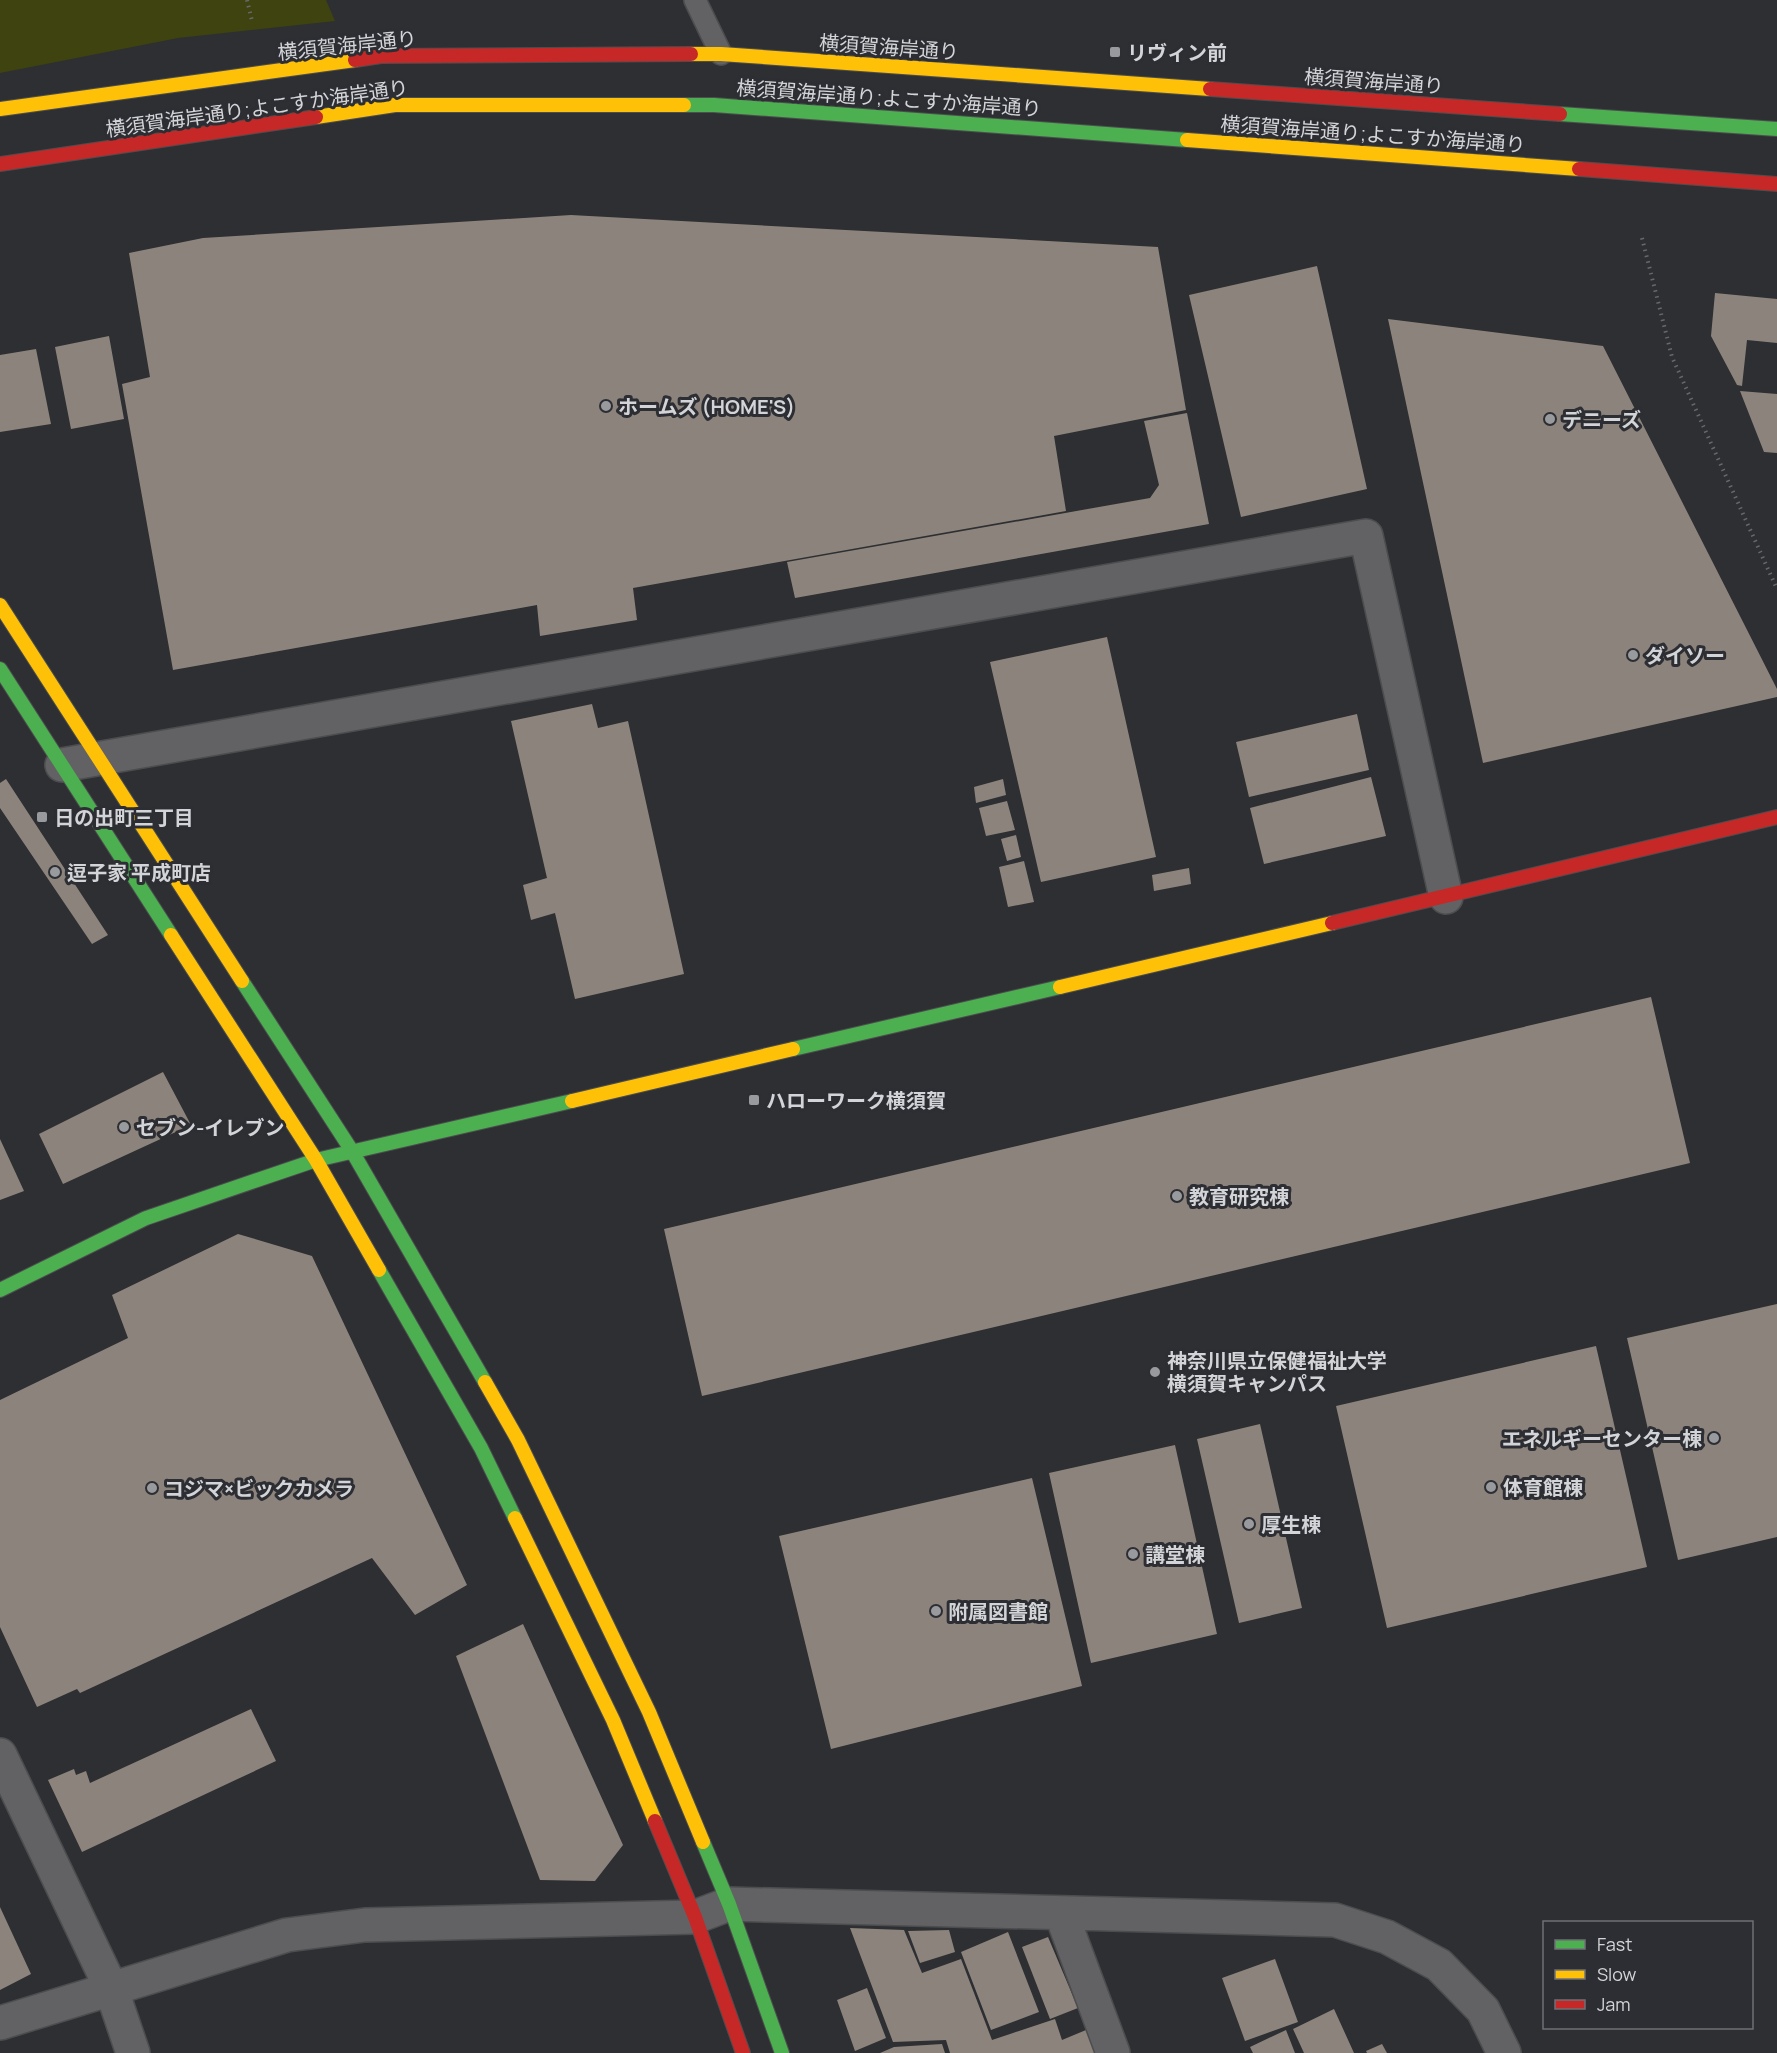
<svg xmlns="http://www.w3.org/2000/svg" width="1777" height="2053" viewBox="0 0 1777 2053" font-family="Manrope,'Noto Sans JP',sans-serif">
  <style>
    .green { fill: #3f4310 }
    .building { fill: #8c847c }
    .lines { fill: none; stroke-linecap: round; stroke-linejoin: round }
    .lane-casing { stroke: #4c4d4f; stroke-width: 24 }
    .street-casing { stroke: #4c4d4f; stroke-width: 36 }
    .fast-casing { stroke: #4c4d4f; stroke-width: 16 }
    .slow-casing { stroke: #4c4d4f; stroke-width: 16 }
    .jam-casing { stroke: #4c4d4f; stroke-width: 16 }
    .path { stroke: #68686a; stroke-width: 4; stroke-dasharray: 1.5 4.5; stroke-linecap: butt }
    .lane { stroke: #626264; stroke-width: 21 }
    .street { stroke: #626264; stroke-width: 33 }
    .fast { stroke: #4caf50; stroke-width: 14 }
    .slow { stroke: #ffc107; stroke-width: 14 }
    .jam { stroke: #c62828; stroke-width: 14 }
    .poi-dot { fill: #999a9d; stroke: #2d2e33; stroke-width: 2 }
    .labels { text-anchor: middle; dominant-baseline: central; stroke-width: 6; stroke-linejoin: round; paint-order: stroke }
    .street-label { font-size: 20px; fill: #d3d4d7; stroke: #2d2e33 }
    .poi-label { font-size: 20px; font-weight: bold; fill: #d3d4d7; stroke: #2d2e33; text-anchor: start }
  </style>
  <rect width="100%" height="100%" fill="#2e2f32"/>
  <path class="green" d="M0,0h326l9,21 -157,17 -178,35z"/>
  <path class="building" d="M571,215l587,32 28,163 -132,26 12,75 -433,77 4,32 -97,16 -3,-31 -364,65 -51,-286 28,-7 -21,-124 74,-15z
    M1317,266l50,223 -126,28 -52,-222z
    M1715,293l62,6v44l-30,-3 -5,46 -5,-1 -26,-49z
    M1388,319l215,27 174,343v8l-294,66z
    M109,336l15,83 -53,10 -16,-82z
    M36,349l15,75 -51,8v-77z
    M1740,391l37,3v59l-13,-1z
    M1187,413l22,111 -414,74 -8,-36 363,-64 9,-13 -15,-64z
    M1107,637l49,220 -115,25 -51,-220z
    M592,704l6,24 30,-7 56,253 -109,25 -20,-86 -24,7 -8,-35 24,-7 -36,-157z
    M1357,714l12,56 -120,27 -13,-55z
    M1371,777l15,59 -122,28 -14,-56z
    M6,779l102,156 -16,9 -92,-136v-25z
    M1003,779l3,16 -30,8 -2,-16z
    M1007,801l8,29 -29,6 -7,-28z
    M1016,835l5,22 -14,4 -6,-22z
    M1024,861l10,41 -26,5 -9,-40z
    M1189,868l2,16 -37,7 -2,-16z
    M1651,997l39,166 -988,233 -38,-167z
    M163,1072l28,53 -128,59 -24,-50z
    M0,1139l24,52 -24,9z
    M238,1234l74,22 155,329 -52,30 -43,-57 -292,135 -3,-4 -40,18 -37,-80v-227l128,-62 -16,-43z
    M1777,1304v233l-99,23 -51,-222z
    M1596,1346l51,221 -260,61 -51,-222z
    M1260,1424l42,184 -63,15 -42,-184z
    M1175,1445l42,189 -126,29 -42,-190z
    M1032,1478l50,208 -251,63 -52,-213z
    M523,1624l100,221 -28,36 -55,-1 -84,-224z
    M251,1709l25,52 -194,91 -34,-72 26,-11 2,6 10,-4 4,12z
    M0,1907l31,67 -31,16z
    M850,1928l54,2 18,43 39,-14 31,81 63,-21 7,21 24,-10 10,23h-146l-4,-13 -53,2z
    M949,1930l6,22 -35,11 -12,-32z
    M1008,1932l31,80 -48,18 -30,-78z
    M1048,1937l30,71 -28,11 -28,-72z
    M1275,1959l23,63 -53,19 -23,-63z
    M867,1988l19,50 -31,13 -18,-51z
    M1334,2009l20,44h-50l-11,-24z
    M1286,2030l9,23h-42l-3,-6z
    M942,2044l3,9h-65l14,-6z
    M1382,2044l5,9h-20l-1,-2z"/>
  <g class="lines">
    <defs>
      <path id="lane" d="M695,0l26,54"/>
      <path id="street" d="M62,765l1304,-229 80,361
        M0,1755l111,233 22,65
        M1061,1913l52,140
        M0,2023l287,-88 78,-10 330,-8 34,-13 606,16 52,17 52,28 44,45 21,43"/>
      <path id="fast" d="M684,105h30l473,35
        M1560,114l217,15
        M0,669l171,266
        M242,981l110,170 133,231
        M793,1049l267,-62
        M379,1270l102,178 34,70
        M0,1290l146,-72 170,-58 256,-59
        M703,1842l26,62 53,149"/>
      <path id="slow" d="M691,54h30l489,35
        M0,109l355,-49
        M316,117l79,-12h289
        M1187,140l392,29
        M0,605l242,376
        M171,935l145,225 63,110
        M1060,987l272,-64
        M572,1101l221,-52
        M485,1382l33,58 131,272 54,130
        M515,1518l98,202 42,101"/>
      <path id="jam" d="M355,60l26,-4 310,-2
        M1210,89l350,25
        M0,164l316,-47
        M1579,169l198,15
        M1332,923l445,-106
        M655,1821l40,96 48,136"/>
    </defs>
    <use href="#lane" class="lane-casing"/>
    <use href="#street" class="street-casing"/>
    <use href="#fast" class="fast-casing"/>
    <use href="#slow" class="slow-casing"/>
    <use href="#jam" class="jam-casing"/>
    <path class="path" d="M247,0l5,21
      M1642,238l30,119 105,232"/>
    <use href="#lane" class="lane"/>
    <use href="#street" class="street"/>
    <use href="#fast" class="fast"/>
    <use href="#slow" class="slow"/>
    <use href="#jam" class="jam"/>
  </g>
  <g class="poi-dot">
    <rect x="1109" y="46" width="12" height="12" rx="3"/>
    <circle cx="606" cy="406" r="6"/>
    <circle cx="1550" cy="419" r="6"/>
    <circle cx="1633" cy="655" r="6"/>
    <rect x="36" y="811" width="12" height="12" rx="3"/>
    <circle cx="55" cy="872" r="6"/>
    <rect x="748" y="1094" width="12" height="12" rx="3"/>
    <circle cx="124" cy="1127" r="6"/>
    <circle cx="1177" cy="1196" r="6"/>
    <circle cx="1155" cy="1372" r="6"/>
    <circle cx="1714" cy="1438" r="6"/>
    <circle cx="1491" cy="1487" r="6"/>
    <circle cx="152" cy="1488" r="6"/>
    <circle cx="1249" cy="1524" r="6"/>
    <circle cx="1133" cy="1554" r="6"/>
    <circle cx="936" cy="1611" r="6"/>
  </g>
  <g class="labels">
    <g class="street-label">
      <text transform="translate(347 45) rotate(-6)">横須賀海岸通り</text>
      <text transform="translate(889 47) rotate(4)">横須賀海岸通り</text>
      <text transform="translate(1374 81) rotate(4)">横須賀海岸通り</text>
      <text transform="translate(889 98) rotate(4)">横須賀海岸通り;よこすか海岸通り</text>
      <text transform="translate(257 108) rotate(-8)">横須賀海岸通り;よこすか海岸通り</text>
      <text transform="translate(1373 134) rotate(4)">横須賀海岸通り;よこすか海岸通り</text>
    </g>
    <g class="poi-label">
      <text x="1127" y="52">リヴィン前</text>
      <text x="618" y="406">ホームズ (HOME'S)</text>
      <text x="1562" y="419">デニーズ</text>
      <text x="1645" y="655">ダイソー</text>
      <text x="54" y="817">日の出町三丁目</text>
      <text x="67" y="872">逗子家 平成町店</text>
      <text x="766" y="1100">ハローワーク横須賀</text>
      <text x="136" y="1127">セブン-イレブン</text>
      <text x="1189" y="1196">教育研究棟</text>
      <text x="1167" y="1360">神奈川県立保健福祉大学<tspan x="1167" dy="23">横須賀キャンパス</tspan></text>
      <text x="1702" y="1438" text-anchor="end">エネルギーセンター棟</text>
      <text x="1503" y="1487">体育館棟</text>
      <text x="164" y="1488">コジマ×ビックカメラ</text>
      <text x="1261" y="1524">厚生棟</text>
      <text x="1145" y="1554">講堂棟</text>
      <text x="948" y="1611">附属図書館</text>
    </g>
  </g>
  <rect x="1543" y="1921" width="210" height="108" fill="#2d2e33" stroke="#6f7075" stroke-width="1.5"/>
  <rect x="1555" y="1940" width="30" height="9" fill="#4caf50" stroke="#6f7075" stroke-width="1.5"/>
  <text x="1597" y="1951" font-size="18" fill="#d3d4d7">Fast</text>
  <rect x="1555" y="1970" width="30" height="9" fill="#ffc107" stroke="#6f7075" stroke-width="1.5"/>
  <text x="1597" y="1981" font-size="18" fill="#d3d4d7">Slow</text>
  <rect x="1555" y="2000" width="30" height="9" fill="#c62828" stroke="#6f7075" stroke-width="1.5"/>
  <text x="1597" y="2011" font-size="18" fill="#d3d4d7">Jam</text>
</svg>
